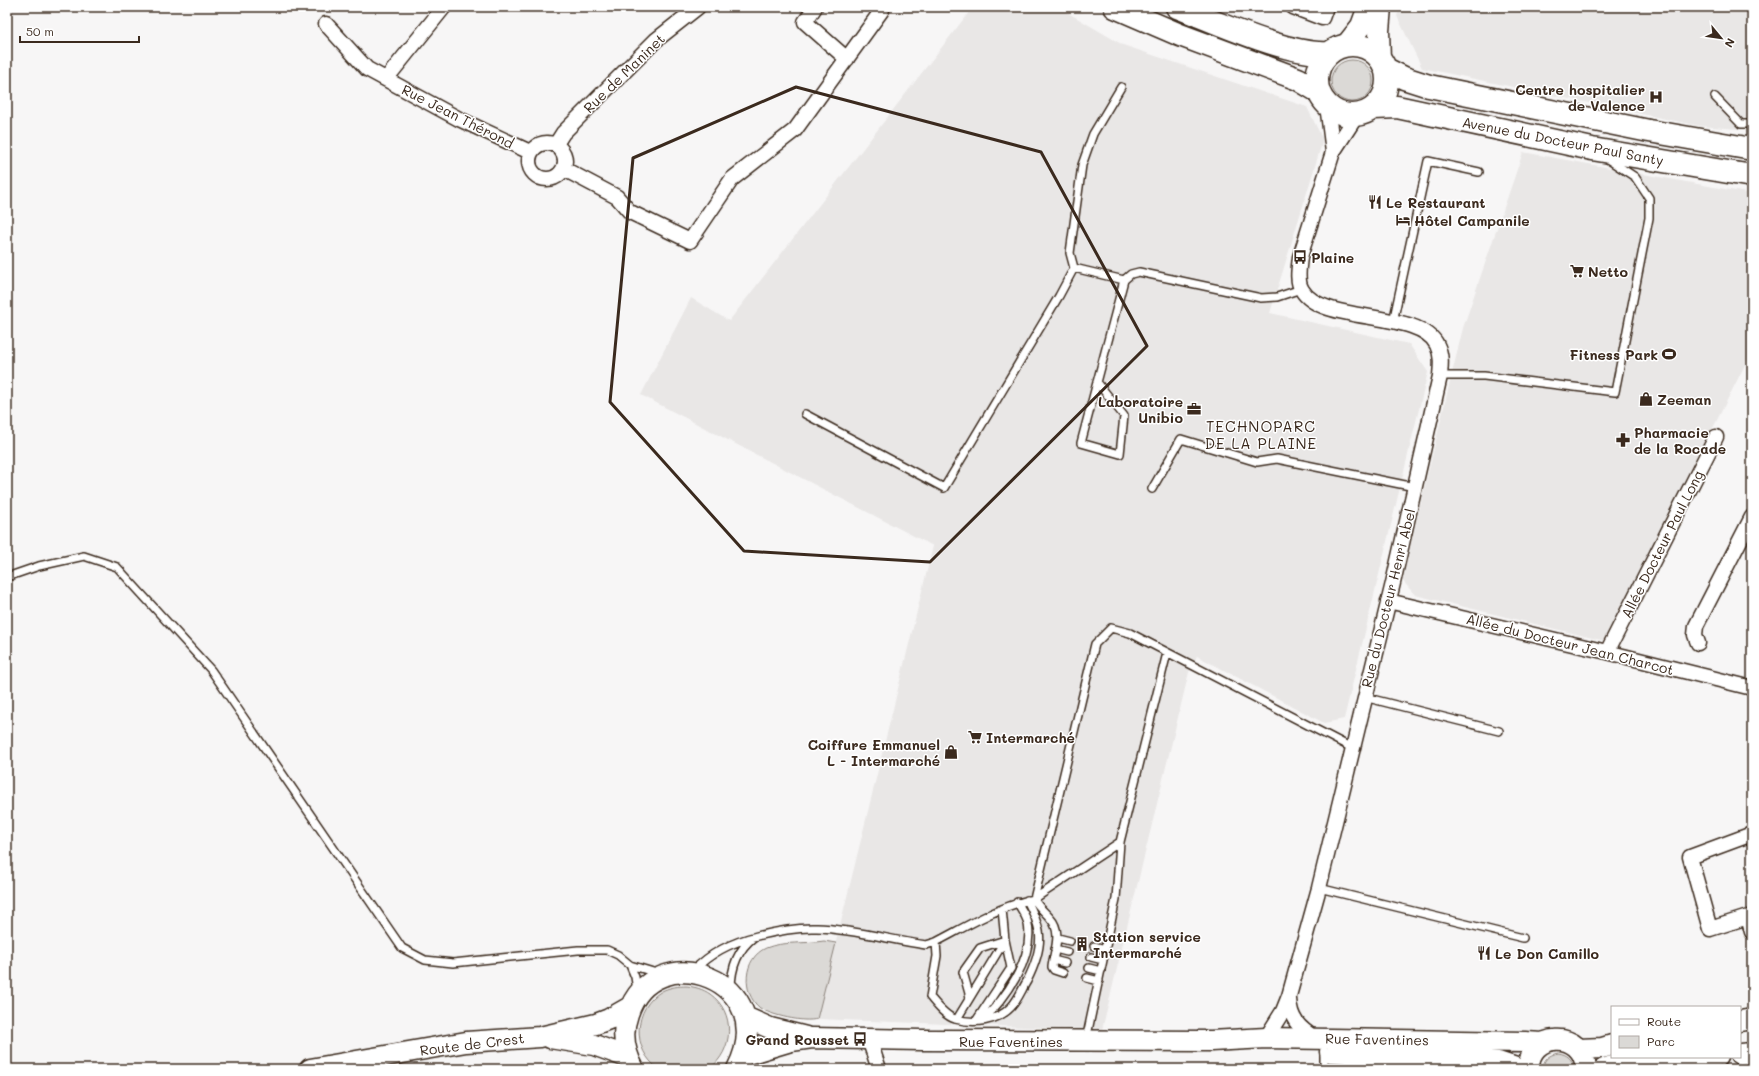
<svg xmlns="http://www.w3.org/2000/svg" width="1759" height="1076" viewBox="0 0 1759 1076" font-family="Mali,sans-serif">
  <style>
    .built { fill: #e9e7e6 }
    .green { fill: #dbd9d6; stroke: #8b827a }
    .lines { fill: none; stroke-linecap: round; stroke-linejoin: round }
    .lane-casing { stroke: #3b2a1e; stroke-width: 10 }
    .street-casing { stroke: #3b2a1e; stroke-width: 17 }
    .secondary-casing { stroke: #3b2a1e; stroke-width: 23 }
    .primary-casing { stroke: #3b2a1e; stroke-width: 25 }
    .lane { stroke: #fff; stroke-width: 7 }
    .street { stroke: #fff; stroke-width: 14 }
    .secondary { stroke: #fff; stroke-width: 20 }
    .primary { stroke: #fff; stroke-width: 22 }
    .marked { fill: none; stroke: #3b2a1e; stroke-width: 3; stroke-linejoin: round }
    .labels { text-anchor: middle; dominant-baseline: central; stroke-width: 3; stroke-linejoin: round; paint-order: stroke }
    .street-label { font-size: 14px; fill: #3b2a1e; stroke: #fff }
    .poi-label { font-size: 14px; font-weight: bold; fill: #3b2a1e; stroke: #fff; text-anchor: start }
    .neighbourhood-label { font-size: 15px; letter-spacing: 1px; fill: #3b2a1e; stroke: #fff }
  </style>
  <rect width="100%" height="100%" fill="#f7f6f6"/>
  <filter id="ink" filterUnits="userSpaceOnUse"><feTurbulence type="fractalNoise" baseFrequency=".025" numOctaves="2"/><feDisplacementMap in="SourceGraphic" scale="8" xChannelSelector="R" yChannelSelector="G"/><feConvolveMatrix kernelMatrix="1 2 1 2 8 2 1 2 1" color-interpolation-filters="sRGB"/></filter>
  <g filter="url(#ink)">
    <path class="built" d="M973,7h85l65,38 184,62 16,33 -53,173 139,31 19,28 -84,347 -20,4 -127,-67 -8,16 -87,358 -285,-11 116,-473 -292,-151 50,-97 38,23z
      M1400,7h352v123l-53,-4 -277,-58 -25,-52z
      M1523,152l229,42v157l-147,290 -190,-46 -13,-15 61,-252z"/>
    <path class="green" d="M1331 81a21 21 0 1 1 42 0a21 21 0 1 1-42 0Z
      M824,941l12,2 -19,76c-13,4 -47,-4 -57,-11 -19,-15 -17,-50 6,-60 17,-7 39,-4 58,-7z
      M687,986c8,1 16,3 23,8 26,18 24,57 -1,75h-50c-28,-19 -26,-61 3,-78 8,-4 16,-5 25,-5z
      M1558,1053c9,1 15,6 16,16h-31c0,-10 6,-14 15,-16z"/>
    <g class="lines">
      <defs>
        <path id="lane" d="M1715,97l26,27h11
          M1074,268l-4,-15 12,-88 11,-31 28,-47
          M1393,322l35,-161 51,11
          M1440,376h44l131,16 34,-174v-20l-14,-21 -26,-17
          M1097,382l27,34 -4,38 -39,-11 43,-163 7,-6 8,-2 122,26 16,-1 24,-8
          M805,414l139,74 115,-192 15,-28 50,12
          M1152,489l29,-50 76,23 20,-3 138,28
          M7,577l32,-11 45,-10 33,11 94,103 191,278 23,12 28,3 125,-13h29l11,5 12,10 30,9
          M1364,697l135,34
          M1319,888l204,50
          M1058,938l12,3
          M936,942l1,14 -7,41c6,7 15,19 25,22 19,5 42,3 56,-12 7,-7 11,-18 16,-26 7,-14 15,-33 12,-50 -2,-11 -7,-21 -12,-31
          M1094,946l11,3
          M1055,949l12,3
          M1091,957l12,3
          M1053,960l12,3
          M630,965l5,12 2,13
          M1089,968l12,3
          M693,971c18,-19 39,-29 64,-35 20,-5 39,-9 60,-8 37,1 73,12 109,17l10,-3c31,-16 63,-36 98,-43l61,-255 16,-16 19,5 222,115
          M1063,973l-9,-3 -2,-3c2,-17 11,-35 -2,-49 -6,-7 -12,-11 -16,-19l86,-57
          M1087,978l12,3
          M731,989c0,-20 6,-39 23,-52
          M970,997l-7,-25 17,-24 25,-8
          M957,1019l48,-79
          M982,1020c24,-21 52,-62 46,-96 -1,-7 -7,-15 -11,-22
          M976,1021l35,-53 -6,-28 -3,-31
          M1086,1040l30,-141 4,-57 47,-189
          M1324,1069v-18"/>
        <path id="street" d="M815,7l-10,15 42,37
          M1293,7l29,11 4,-11
          M326,24l41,45 92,50 71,33
          M386,79l58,-72
          M1327,105l6,47
          M529 161a18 18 0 1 1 36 0a18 18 0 1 1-36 0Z
          M556,144l7,-11 93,-93 42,-33
          M564,169l53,28 13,15 60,29 42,-62 63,-49 87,-120 -6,-3
          M1388,601l219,51 145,36
          M1698,643l-3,-8 1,-9 56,-109
          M1607,652l109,-215
          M1752,834l-62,23 20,72 38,-12 4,15
          M1289,999c1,20 10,29 26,39
          M1266,1038l17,-27 6,-15 30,-108 74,-305 47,-207c1,-11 2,-21 -3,-31 -17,-36 -115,-20 -135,-55 -6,-9 -3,-23 -2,-33l33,-105 24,-37
          M869,1039l10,30"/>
        <path id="secondary" d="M1346,45l15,-19 7,-19
          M1380,59l-1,-28 2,-24
          M745,1017l25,11 36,9
          M1740,1021l12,-2
          M550,1038l44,7 33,12
          M1579,1049l23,-1 10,-3
          M1330,1052l168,10 21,7
          M1740,1054l12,-1
          M744,1055l47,-14 21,-3 110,2 289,1 55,-3 259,4 18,1
          M310,1069l156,-27 74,-5 56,-13 13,-5 21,-12
          M634,1069c-10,-18 -13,-36 -6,-55 26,-80 155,-35 109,55
          M1529,1069c-2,-37 55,-41 57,0
          M1604,1069c34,-14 76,-7 113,-12"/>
        <path id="primary" d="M1115,7l65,28 118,44 20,12
          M1177,7c39,15 113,49 152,46
          M1317 80a35 35 0 1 1 70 0a35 35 0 1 1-70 0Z
          M1386,69l18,9 25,8 220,45 103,18
          M1374,108l23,-1 195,42 160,27"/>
      </defs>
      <use href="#lane" class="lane-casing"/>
      <use href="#street" class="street-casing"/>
      <use href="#secondary" class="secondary-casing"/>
      <use href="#primary" class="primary-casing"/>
      <use href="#lane" class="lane"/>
      <use href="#street" class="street"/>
      <use href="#secondary" class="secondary"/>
      <use href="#primary" class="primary"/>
    </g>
  </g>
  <path class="marked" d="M796,87l245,65 106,194 -217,216 -186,-11 -134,-149 23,-244z"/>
  <defs>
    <symbol id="hospital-bare" viewBox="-9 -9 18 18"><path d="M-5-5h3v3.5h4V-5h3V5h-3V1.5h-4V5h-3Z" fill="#3b2a1e" stroke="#fff" stroke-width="2.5" paint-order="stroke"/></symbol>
    <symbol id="restaurant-bare" viewBox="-9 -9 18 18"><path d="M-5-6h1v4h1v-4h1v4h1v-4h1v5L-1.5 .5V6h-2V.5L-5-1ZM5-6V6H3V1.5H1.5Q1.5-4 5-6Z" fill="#3b2a1e" stroke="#fff" stroke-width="2.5" paint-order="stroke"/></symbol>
    <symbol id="hotel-bare" viewBox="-9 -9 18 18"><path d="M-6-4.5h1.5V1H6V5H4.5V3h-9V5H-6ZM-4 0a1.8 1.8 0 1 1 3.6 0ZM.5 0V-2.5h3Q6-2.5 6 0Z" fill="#3b2a1e" stroke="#fff" stroke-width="2.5" paint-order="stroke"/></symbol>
    <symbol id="bus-bare" viewBox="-9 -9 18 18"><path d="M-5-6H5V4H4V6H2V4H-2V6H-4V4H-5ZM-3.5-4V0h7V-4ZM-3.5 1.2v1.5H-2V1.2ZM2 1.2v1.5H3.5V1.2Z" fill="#3b2a1e" stroke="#fff" stroke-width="2.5" paint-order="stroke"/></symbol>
    <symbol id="supermarket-bare" viewBox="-9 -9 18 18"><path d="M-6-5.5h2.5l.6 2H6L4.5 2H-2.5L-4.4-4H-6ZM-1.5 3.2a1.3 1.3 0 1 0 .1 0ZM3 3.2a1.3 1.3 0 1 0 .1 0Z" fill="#3b2a1e" stroke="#fff" stroke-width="2.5" paint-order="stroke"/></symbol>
    <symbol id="stadium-bare" viewBox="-9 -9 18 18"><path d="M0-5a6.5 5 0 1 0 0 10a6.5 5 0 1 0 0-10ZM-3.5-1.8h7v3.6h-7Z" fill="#3b2a1e" stroke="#fff" stroke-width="2.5" paint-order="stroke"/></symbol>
    <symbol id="shop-bare" viewBox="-9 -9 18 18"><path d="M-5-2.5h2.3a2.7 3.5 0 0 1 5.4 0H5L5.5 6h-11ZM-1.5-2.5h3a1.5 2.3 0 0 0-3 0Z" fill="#3b2a1e" stroke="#fff" stroke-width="2.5" paint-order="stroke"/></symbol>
    <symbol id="office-bare" viewBox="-9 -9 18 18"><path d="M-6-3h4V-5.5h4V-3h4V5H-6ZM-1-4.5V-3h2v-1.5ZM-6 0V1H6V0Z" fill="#3b2a1e" stroke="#fff" stroke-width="2.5" paint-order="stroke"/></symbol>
    <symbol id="pharmacy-bare" viewBox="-9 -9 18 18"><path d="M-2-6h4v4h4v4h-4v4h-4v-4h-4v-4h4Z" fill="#3b2a1e" stroke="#fff" stroke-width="2.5" paint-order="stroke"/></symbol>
    <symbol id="building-bare" viewBox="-9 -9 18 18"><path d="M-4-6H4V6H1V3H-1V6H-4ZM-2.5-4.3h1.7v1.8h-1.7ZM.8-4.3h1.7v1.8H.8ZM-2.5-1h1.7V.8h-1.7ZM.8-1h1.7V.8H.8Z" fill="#3b2a1e" stroke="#fff" stroke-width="2.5" paint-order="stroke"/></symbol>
  </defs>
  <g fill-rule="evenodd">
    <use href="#hospital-bare" x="1646" y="87" width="20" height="20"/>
    <use href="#restaurant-bare" x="1365" y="192" width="20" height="20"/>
    <use href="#hotel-bare" x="1393" y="210" width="20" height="20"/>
    <use href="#bus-bare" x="1290" y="247" width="20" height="20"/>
    <use href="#supermarket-bare" x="1567" y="261" width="20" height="20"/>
    <use href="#stadium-bare" x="1659" y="344" width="20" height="20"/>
    <use href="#shop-bare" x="1636" y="389" width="20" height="20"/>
    <use href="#office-bare" x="1184" y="399" width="20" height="20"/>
    <use href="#pharmacy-bare" x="1613" y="430" width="20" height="20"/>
    <use href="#supermarket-bare" x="965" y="727" width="20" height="20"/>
    <use href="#shop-bare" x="941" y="742" width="20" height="20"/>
    <use href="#building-bare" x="1072" y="934" width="20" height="20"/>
    <use href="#restaurant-bare" x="1474" y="943" width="20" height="20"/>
    <use href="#bus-bare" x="850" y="1029" width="20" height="20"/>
  </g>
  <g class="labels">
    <g class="street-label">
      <text transform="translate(624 73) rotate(-44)">Rue de Maninet</text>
      <text transform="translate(458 116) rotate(27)">Rue Jean Thérond</text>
      <text transform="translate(1563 141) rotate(11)">Avenue du Docteur Paul Santy</text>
      <text transform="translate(1662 544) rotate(-63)">Allée Docteur Paul Long</text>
      <text transform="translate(1388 598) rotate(-76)">Rue du Docteur Henri Abel</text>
      <text transform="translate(1570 644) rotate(14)">Allée du Docteur Jean Charcot</text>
      <text transform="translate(1377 1039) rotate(1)">Rue Faventines</text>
      <text x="1011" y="1041">Rue Faventines</text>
      <text transform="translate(472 1044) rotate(-7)">Route de Crest</text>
    </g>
    <g class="poi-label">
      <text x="1645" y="89" text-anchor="end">Centre hospitalier<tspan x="1645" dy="16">de Valence</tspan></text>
      <text x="1386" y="202">Le Restaurant</text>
      <text x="1414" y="220">Hôtel Campanile</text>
      <text x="1311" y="257">Plaine</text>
      <text x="1588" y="271">Netto</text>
      <text x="1658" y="354" text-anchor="end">Fitness Park</text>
      <text x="1657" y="399">Zeeman</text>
      <text x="1183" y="401" text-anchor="end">Laboratoire<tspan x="1183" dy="16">Unibio</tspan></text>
      <text x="1634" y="432">Pharmacie<tspan x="1634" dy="16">de la Rocade</tspan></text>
      <text x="986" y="737">Intermarché</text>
      <text x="940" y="744" text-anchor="end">Coiffure Emmanuel<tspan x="940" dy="16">L - Intermarché</tspan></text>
      <text x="1093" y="936">Station service<tspan x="1093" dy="16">Intermarché</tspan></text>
      <text x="1495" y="953">Le Don Camillo</text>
      <text x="849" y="1039" text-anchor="end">Grand Rousset</text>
    </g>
    <g class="neighbourhood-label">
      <text x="1261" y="426">TECHNOPARC<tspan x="1261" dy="17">DE LA PLAINE</tspan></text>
    </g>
  </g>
  <rect width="1759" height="1076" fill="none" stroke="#fff" stroke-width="24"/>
  <rect x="12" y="12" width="1735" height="1052" fill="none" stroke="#3b2a1e" stroke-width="1.5" filter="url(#ink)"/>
  <rect x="1611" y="1006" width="130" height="52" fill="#ffffff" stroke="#b1aaa5"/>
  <rect x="1619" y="1019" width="20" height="6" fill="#ffffff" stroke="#b1aaa5"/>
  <text x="1647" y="1026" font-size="12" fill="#3b2a1e">Route</text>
  <rect x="1619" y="1036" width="20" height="12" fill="#dbd9d6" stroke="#b1aaa5"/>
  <text x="1647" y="1046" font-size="12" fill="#3b2a1e">Parc</text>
  <g transform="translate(1721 38) rotate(119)" stroke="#ffffff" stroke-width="3" paint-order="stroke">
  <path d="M0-3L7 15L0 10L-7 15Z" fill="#3b2a1e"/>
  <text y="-6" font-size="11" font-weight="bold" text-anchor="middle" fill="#3b2a1e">N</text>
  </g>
  <path d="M20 36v6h119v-6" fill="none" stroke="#3b2a1e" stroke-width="2"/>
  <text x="26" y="36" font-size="12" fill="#3b2a1e" stroke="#ffffff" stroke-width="3" paint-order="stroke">50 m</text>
</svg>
